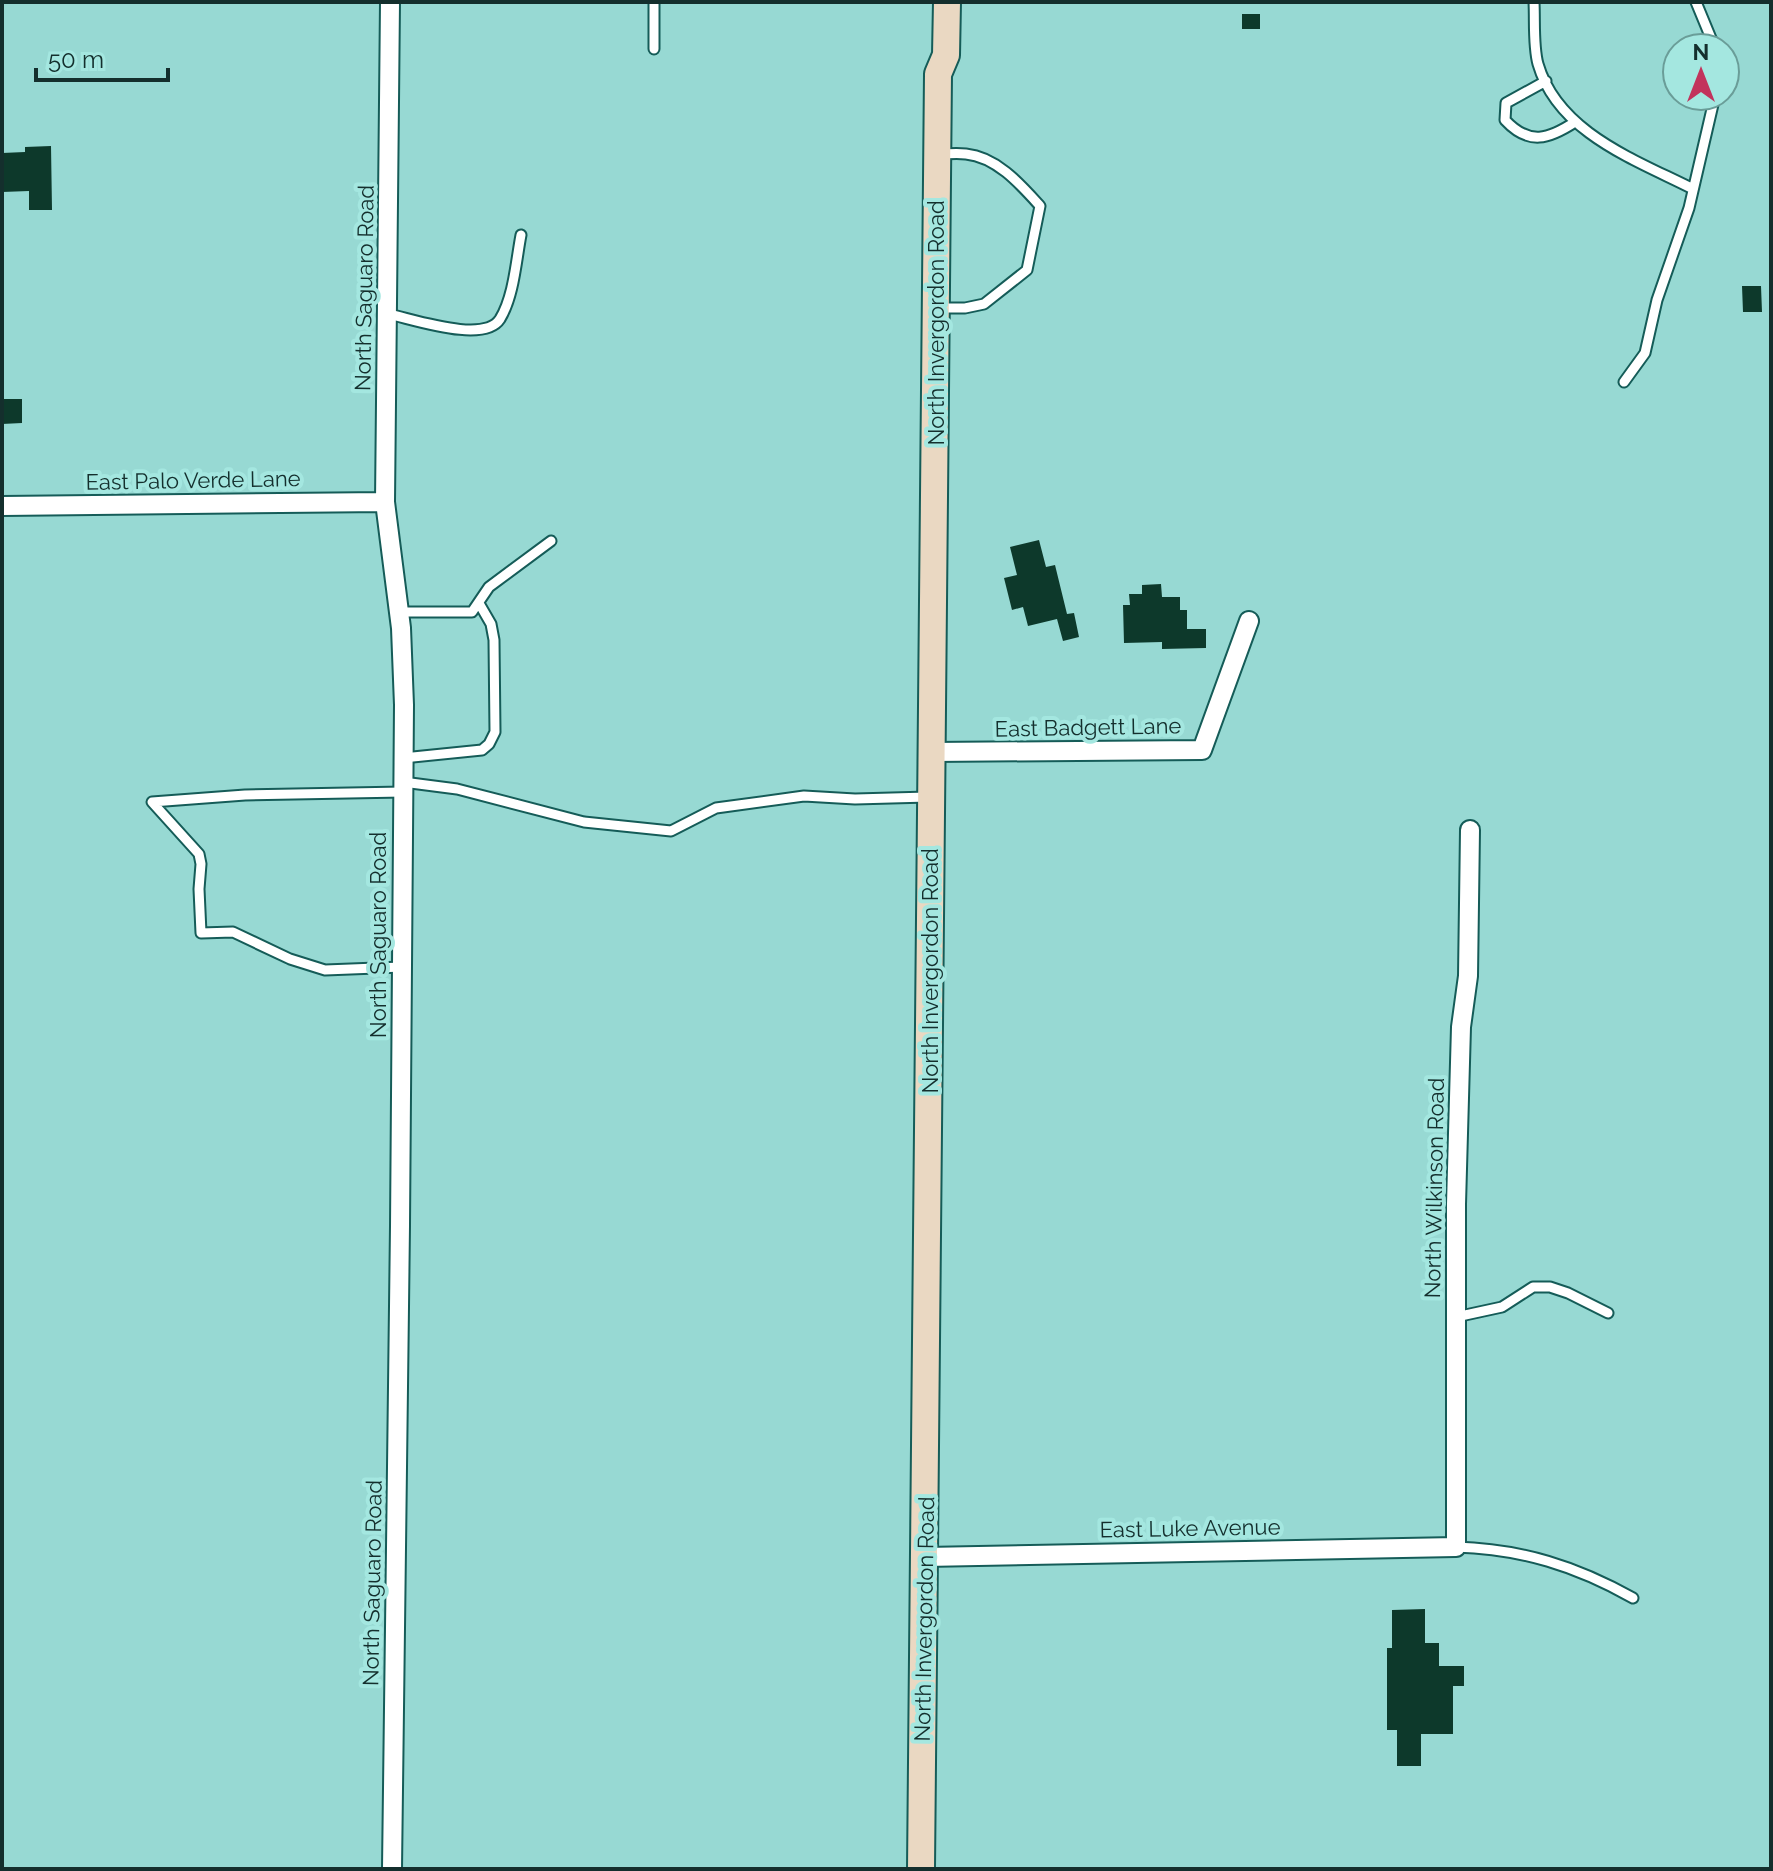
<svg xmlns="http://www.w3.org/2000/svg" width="1773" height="1871" viewBox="0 0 1773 1871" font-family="Raleway,sans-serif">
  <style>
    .building { fill: #0d392b }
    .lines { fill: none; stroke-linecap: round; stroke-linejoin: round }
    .lane-casing { stroke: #155c58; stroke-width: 13 }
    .street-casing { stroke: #155c58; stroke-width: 22 }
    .secondary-casing { stroke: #155c58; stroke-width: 30 }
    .lane { stroke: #fff; stroke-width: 9 }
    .street { stroke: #fff; stroke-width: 18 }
    .secondary { stroke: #ead8c2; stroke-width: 26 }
    .labels { text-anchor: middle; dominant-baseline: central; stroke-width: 8; stroke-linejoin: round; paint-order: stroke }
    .street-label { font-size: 22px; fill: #142f2d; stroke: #a4e7e0 }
  </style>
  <rect width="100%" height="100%" fill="#97d9d3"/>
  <path class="building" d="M1242,14h18v15h-18z
    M51,146l1,64h-23v-19l-27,1v-39l23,-1v-5z
    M1742,286h19l1,26h-19z
    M2,399h20v24l-20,1z
    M1039,540l7,27 9,-2 12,49 7,-1 5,24 -16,4 -6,-22 -29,7 -5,-19 -11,3 -8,-32 13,-3 -7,-28z
    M1161,584l1,13h18v13h7v19h19v19l-44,1v-7l-38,1 -1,-38h7l-1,-11h13v-9z
    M1425,1609v34h14v23h25v20h-11v48h-32v32h-24v-36h-10v-82h5v-38z"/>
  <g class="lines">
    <defs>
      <path id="lane" d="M1534,2c1,19 -1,44 4,62 20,69 98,96 155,125
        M1696,2l19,46
        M654,49v-47
        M1546,81l-40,22 -1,17c24,26 44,19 70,2
        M939,154c9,0 18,-1 27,0 31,3 55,31 74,52l-13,64 -43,34 -19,4h-26
        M388,314c25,5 96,30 112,5 14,-23 16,-58 21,-84
        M1624,382l21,-29 12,-53 32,-92 26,-112
        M399,612h73l17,-25 62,-46
        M403,758l79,-8 7,-6 6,-12 -1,-92 -3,-16 -11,-19
        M403,782l54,7 127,33 87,9 45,-23 88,-12 51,3 73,-2
        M402,967l-77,3 -35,-11 -57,-27 -32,1 -2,-44 2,-25 -2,-10 -47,-52 93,-7 158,-3
        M1456,1317l46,-10 31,-20h17l18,6 40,20
        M1456,1547c66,2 120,19 177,51"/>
      <path id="street" d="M390,2l-5,500 16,126 3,77 -4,521 -8,643
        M2,506l383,-4
        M932,752l270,-2 47,-129
        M925,1557l531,-10v-343l5,-177 7,-51 2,-146"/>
      <path id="secondary" d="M921,1869l17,-1795 8,-19 1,-53"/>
    </defs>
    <use href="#lane" class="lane-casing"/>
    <use href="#street" class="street-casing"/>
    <use href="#secondary" class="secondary-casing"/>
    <use href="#lane" class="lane"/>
    <use href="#street" class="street"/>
    <use href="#secondary" class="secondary"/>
  </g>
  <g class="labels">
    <g class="street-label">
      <text transform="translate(364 288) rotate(-89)">North Saguaro Road</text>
      <text transform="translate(936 323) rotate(-90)">North Invergordon Road</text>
      <text transform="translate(193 480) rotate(-1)">East Palo Verde Lane</text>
      <text transform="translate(1088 727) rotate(-1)">East Badgett Lane</text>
      <text transform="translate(378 935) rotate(-90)">North Saguaro Road</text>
      <text transform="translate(930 971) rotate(-90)">North Invergordon Road</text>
      <text transform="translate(1434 1188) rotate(-89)">North Wilkinson Road</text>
      <text transform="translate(1190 1528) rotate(-1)">East Luke Avenue</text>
      <text transform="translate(372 1583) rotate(-89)">North Saguaro Road</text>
      <text transform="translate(924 1619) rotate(-89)">North Invergordon Road</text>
    </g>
  </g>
  <rect width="1773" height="1871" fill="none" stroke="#142f2d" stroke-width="8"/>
  <g transform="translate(1701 72)"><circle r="38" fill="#a4e7e0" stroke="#6a9d98" stroke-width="2"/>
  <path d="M0-6L14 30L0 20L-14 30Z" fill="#c2335c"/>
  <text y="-12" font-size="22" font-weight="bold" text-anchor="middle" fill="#142f2d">N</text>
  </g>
  <path d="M36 68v12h132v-12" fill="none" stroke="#142f2d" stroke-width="4"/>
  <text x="48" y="68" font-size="24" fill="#142f2d" stroke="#a4e7e0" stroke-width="6" paint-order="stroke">50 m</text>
</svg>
